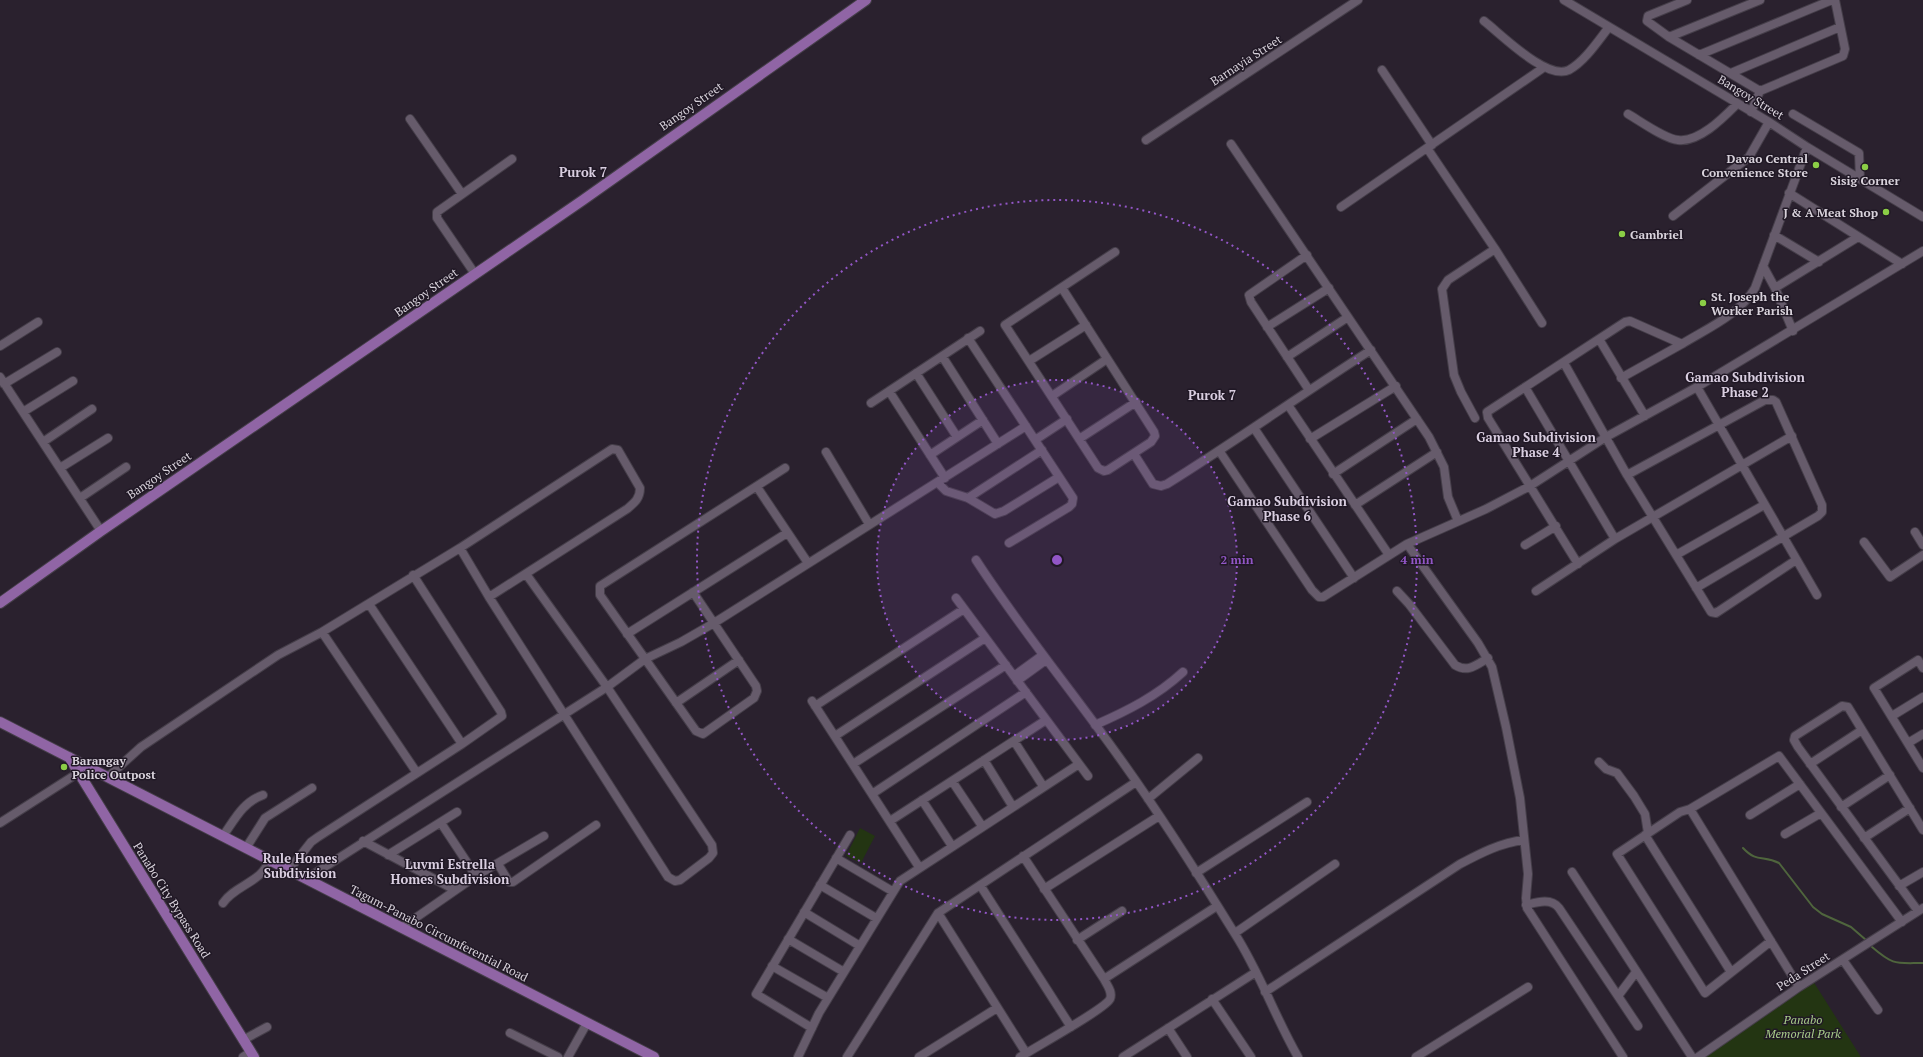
<svg xmlns="http://www.w3.org/2000/svg" width="1923" height="1057" viewBox="0 0 1923 1057" font-family="'PT Serif',serif">
  <style>
    .green { fill: #233512 }
    .lines { fill: none; stroke-linecap: round; stroke-linejoin: round }
    .stream { stroke: #4f653d; stroke-width: 2 }
    .minor-casing { stroke: #453e49; stroke-width: 10 }
    .major-casing { stroke: #453e49; stroke-width: 12 }
    .minor { stroke: #665b6b; stroke-width: 8 }
    .major { stroke: #9065a5; stroke-width: 10 }
    .ring { fill: none; stroke: #9256c6; stroke-width: 2; stroke-dasharray: 2 4 }
    .poi-dot { fill: #8bce46; stroke: #201825; stroke-width: 1.5 }
    .labels { text-anchor: middle; dominant-baseline: central; stroke-width: 3; stroke-linejoin: round; paint-order: stroke }
    .street-label { font-size: 12px; fill: #d8d2db; stroke: #201825 }
    .poi-label { font-size: 12px; font-weight: bold; fill: #d8d2db; stroke: #201825; text-anchor: start }
    .park-label { font-size: 12px; font-style: italic; fill: #a8cc8a; stroke: #201825 }
    .neighbourhood-label { font-size: 13px; font-weight: bold; fill: #d9cee0; stroke: #201825 }
    .centre { fill: #9256c6; stroke: #201825; stroke-width: 2 }
    .ring-label { font-size: 12px; text-anchor: middle; font-weight: bold; fill: #9256c6; stroke: #201825; stroke-width: 3; stroke-linejoin: round; paint-order: stroke }
  </style>
  <rect width="100%" height="100%" fill="#2a212e"/>
  <path class="green" d="M860,828l15,8 -14,27 -15,-7z
    M1813,981l48,76h-159z"/>
  <g class="lines">
    <path class="stream" d="M1743,848c14,15 20,7 36,15l34,44 9,7 29,13 15,13
      M1872,947c22,19 24,16 51,16"/>
    <defs>
      <path id="minor" d="M1564,0l205,122 38,25 116,70
        M1687,0l-39,16 -1,5 22,16 91,54
        M1484,21c17,13 63,60 85,49 16,-9 29,-29 40,-43
        M1669,37l91,-37
        M1699,55l133,-55
        M1382,70l50,75
        M1731,73l109,-46
        M1751,112l9,-21 83,-35 2,-7 -10,-49
        M1628,114c12,7 37,25 50,26 21,3 46,-23 59,-36
        M1793,114l66,39 1,26
        M410,119l52,75
        M1146,140l212,-140
        M1231,144l198,293 15,30 4,30 10,24
        M1427,148l68,101 -47,31 -6,9 12,86 7,17 14,26
        M1789,193l113,71
        M1341,207l202,-139
        M1673,216l76,-59 20,-35
        M1774,235l45,27
        M1495,249l47,74
        M1307,255l-58,40 2,7 58,88
        M1763,266l12,22 18,43
        M475,274l-38,-56v-6l75,-53
        M1062,288l92,144 1,4 -4,6 -43,28 -4,1 -6,-3 -93,-143 110,-73
        M1775,288l83,-51
        M1267,327l62,-39
        M968,338l105,160 -1,6 -3,3 -60,36
        M1599,339l46,77
        M0,346l38,-24
        M942,356l56,88
        M1287,357l61,-40
        M1029,361l57,-36
        M1564,363l63,112 84,137 5,1 80,-53
        M916,373l41,64
        M0,377l101,154
        M1621,378l61,-34
        M4,384l53,-32
        M1525,387l90,152
        M1697,387l120,208
        M889,391l56,87
        M1052,396l55,-37
        M871,403l109,-72
        M1288,405l101,150
        M23,412l50,-31
        M1254,428l100,150
        M1079,439l57,-37
        M1310,439l86,-53
        M1035,440l32,-21
        M43,442l49,-33
        M826,452l43,72
        M1220,452l92,138 7,7h4l84,-53 79,-35 44,-23 76,-49 91,-50 226,-136
        M1134,454l19,30 8,2 6,-2c69,-43 135,-90 204,-134
        M930,455l53,-35
        M60,468l48,-30
        M1333,474l84,-55
        M1627,475l138,-75h8l3,2 46,103v7l-4,4 -122,72
        M938,483l8,8 22,7 27,16 9,-3 55,-34
        M757,487l51,76
        M80,498l46,-31
        M968,498l74,-48
        M1355,505l82,-53
        M1915,532l8,13
        M1864,542l26,35 33,-22
        M1407,544l71,99 14,24 14,60 14,71 8,76 -2,24 1,10 96,149
        M1525,545l31,-19
        M460,548l29,49 179,280 7,4 5,-1 29,-22 4,-5 -1,-8 -105,-158 -81,-113
        M1676,555l88,-50
        M976,560c44,68 96,131 143,197 41,57 79,117 116,177 25,39 40,83 63,123
        M1578,564l-90,-146 -1,-6 138,-90 5,-1 52,23c26,-16 57,-29 73,-56l52,-141
        M1397,591l12,13 46,61c13,8 21,0 33,-7
        M1536,591l79,-52 177,-103
        M693,592l63,94 1,5 -3,7 -51,36 -7,-3 -96,-136v-9l185,-118
        M956,598l132,178
        M369,604l93,140
        M322,632l95,141
        M627,634l160,-101
        M1923,668l-5,-8 -44,28 49,80
        M1014,676l26,-19
        M1017,681l29,-21
        M812,701l107,166
        M676,703l63,-43
        M815,706l149,-97
        M1892,716l31,-19
        M1095,725c32,-14 62,-29 88,-53
        M835,736l150,-98
        M1014,741l29,45
        M1908,743l15,-9
        M984,760l29,47
        M1599,762l7,7 11,4 17,23 11,18 3,19
        M853,764l153,-99
        M1810,764l52,-34
        M109,776l32,-29 137,-92 44,-23 138,-84 152,-99 6,1 22,38c0,11 -6,15 -13,21l-138,88
        M952,781l30,45
        M872,794l154,-102
        M1148,799l50,-41
        M922,800l30,46
        M1841,807l49,-32
        M1690,809l109,178
        M1750,815l50,-31
        M890,821l156,-101
        M0,823l78,-50
        M441,823l35,53
        M1785,834l36,-21
        M1645,835l86,137
        M223,836c12,-17 20,-34 40,-41
        M1864,838l46,-30
        M363,841l92,49
        M246,848l19,-30 47,-30
        M388,855l69,-43
        M836,858l56,33
        M498,864l11,18h4l83,-57
        M289,870l22,-28 7,-5 144,-93 40,-28 -1,-4 -88,-137
        M1572,872l120,185
        M1196,873l111,-71
        M306,879l301,-192 38,-28 36,-17 33,-19 312,-197
        M820,885l56,33
        M980,885l91,142
        M1899,886l24,-14
        M1044,889l115,-73
        M223,903c12,-18 40,-21 46,-43
        M1526,905c12,-3 25,-7 33,3l79,118
        M1918,911l-120,-164 -4,-7 1,-4 44,-28 3,-2 6,1 75,123
        M804,912l56,34
        M938,913l88,140
        M401,928l75,-52 68,-40
        M1235,933l100,-69
        M788,939l56,33
        M1077,940l45,-29
        M1771,941l-66,52 -88,-139 63,-42 10,-3 89,-53 123,166
        M1843,960l35,50
        M772,966l56,32
        M1104,979l113,-73
        M1265,992l195,-128c21,-11 40,-21 64,-24
        M1618,996l18,-24
        M1212,999l39,58
        M812,1028l-56,-34 94,-159
        M1168,1028l19,29
        M510,1033l48,24
        M243,1040l24,-13
        M243,1057l8,-5
        M568,1057l19,-34
        M798,1057l21,-44 81,-132 179,-117
        M847,1057l91,-144 198,-131
        M919,1057l78,-49
        M1020,1057c14,-9 85,-48 90,-58 3,-7 -3,-14 -6,-20l-81,-123
        M1123,1057l133,-85
        M1416,1057l112,-70
        M1698,1057l101,-70 124,-79"/>
      <path id="major" d="M0,603l101,-72 482,-331 283,-200
        M0,722l654,335
        M69,757l185,300"/>
    </defs>
    <use href="#minor" class="minor-casing"/>
    <use href="#major" class="major-casing"/>
    <use href="#minor" class="minor"/>
    <use href="#major" class="major"/>
  </g>
  <circle cx="1057" cy="560" r="180" fill="#9256c6" fill-opacity=".12"/>
  <g class="ring">
    <circle cx="1057" cy="560" r="180"/>
    <circle cx="1057" cy="560" r="360"/>
  </g>
  <g class="poi-dot">
    <circle cx="1816" cy="165" r="4"/>
    <circle cx="1865" cy="167" r="4"/>
    <circle cx="1886" cy="212" r="4"/>
    <circle cx="1622" cy="234" r="4"/>
    <circle cx="1703" cy="303" r="4"/>
    <circle cx="64" cy="767" r="4"/>
  </g>
  <g class="labels">
    <g class="street-label">
      <text transform="translate(1246 60) rotate(-33)">Barnayia Street</text>
      <text transform="translate(1751 97) rotate(31)">Bangoy Street</text>
      <text transform="translate(691 106) rotate(-35)">Bangoy Street</text>
      <text transform="translate(426 292) rotate(-35)">Bangoy Street</text>
      <text transform="translate(159 475) rotate(-34)">Bangoy Street</text>
      <text transform="translate(172 900) rotate(58)">Panabo City Bypass Road</text>
      <text transform="translate(439 933) rotate(27)">Tagum-Panabo Circumferential Road</text>
      <text transform="translate(1803 971) rotate(-33)">Peda Street</text>
    </g>
    <g class="poi-label">
      <text x="1808" y="158" text-anchor="end">Davao Central<tspan x="1808" dy="14">Convenience Store</tspan></text>
      <text x="1865" y="180" text-anchor="middle">Sisig Corner</text>
      <text x="1878" y="212" text-anchor="end">J &amp; A Meat Shop</text>
      <text x="1630" y="234">Gambriel</text>
      <text x="1711" y="296">St. Joseph the<tspan x="1711" dy="14">Worker Parish</tspan></text>
      <text x="72" y="760">Barangay<tspan x="72" dy="14">Police Outpost</tspan></text>
    </g>
    <g class="park-label">
      <text x="1803" y="1019">Panabo<tspan x="1803" dy="14">Memorial Park</tspan></text>
    </g>
    <g class="neighbourhood-label">
      <text x="583" y="172">Purok 7</text>
      <text x="1745" y="377">Gamao Subdivision<tspan x="1745" dy="15">Phase 2</tspan></text>
      <text x="1212" y="395">Purok 7</text>
      <text x="1536" y="437">Gamao Subdivision<tspan x="1536" dy="15">Phase 4</tspan></text>
      <text x="1287" y="501">Gamao Subdivision<tspan x="1287" dy="15">Phase 6</tspan></text>
      <text x="300" y="858">Rule Homes<tspan x="300" dy="15">Subdivision</tspan></text>
      <text x="450" y="864">Luvmi Estrella<tspan x="450" dy="15">Homes Subdivision</tspan></text>
    </g>
  </g>
  <circle cx="1057" cy="560" r="6" class="centre"/>
  <g class="ring-label">
    <text x="1237" y="564">2 min</text>
    <text x="1417" y="564">4 min</text>
  </g>
</svg>
